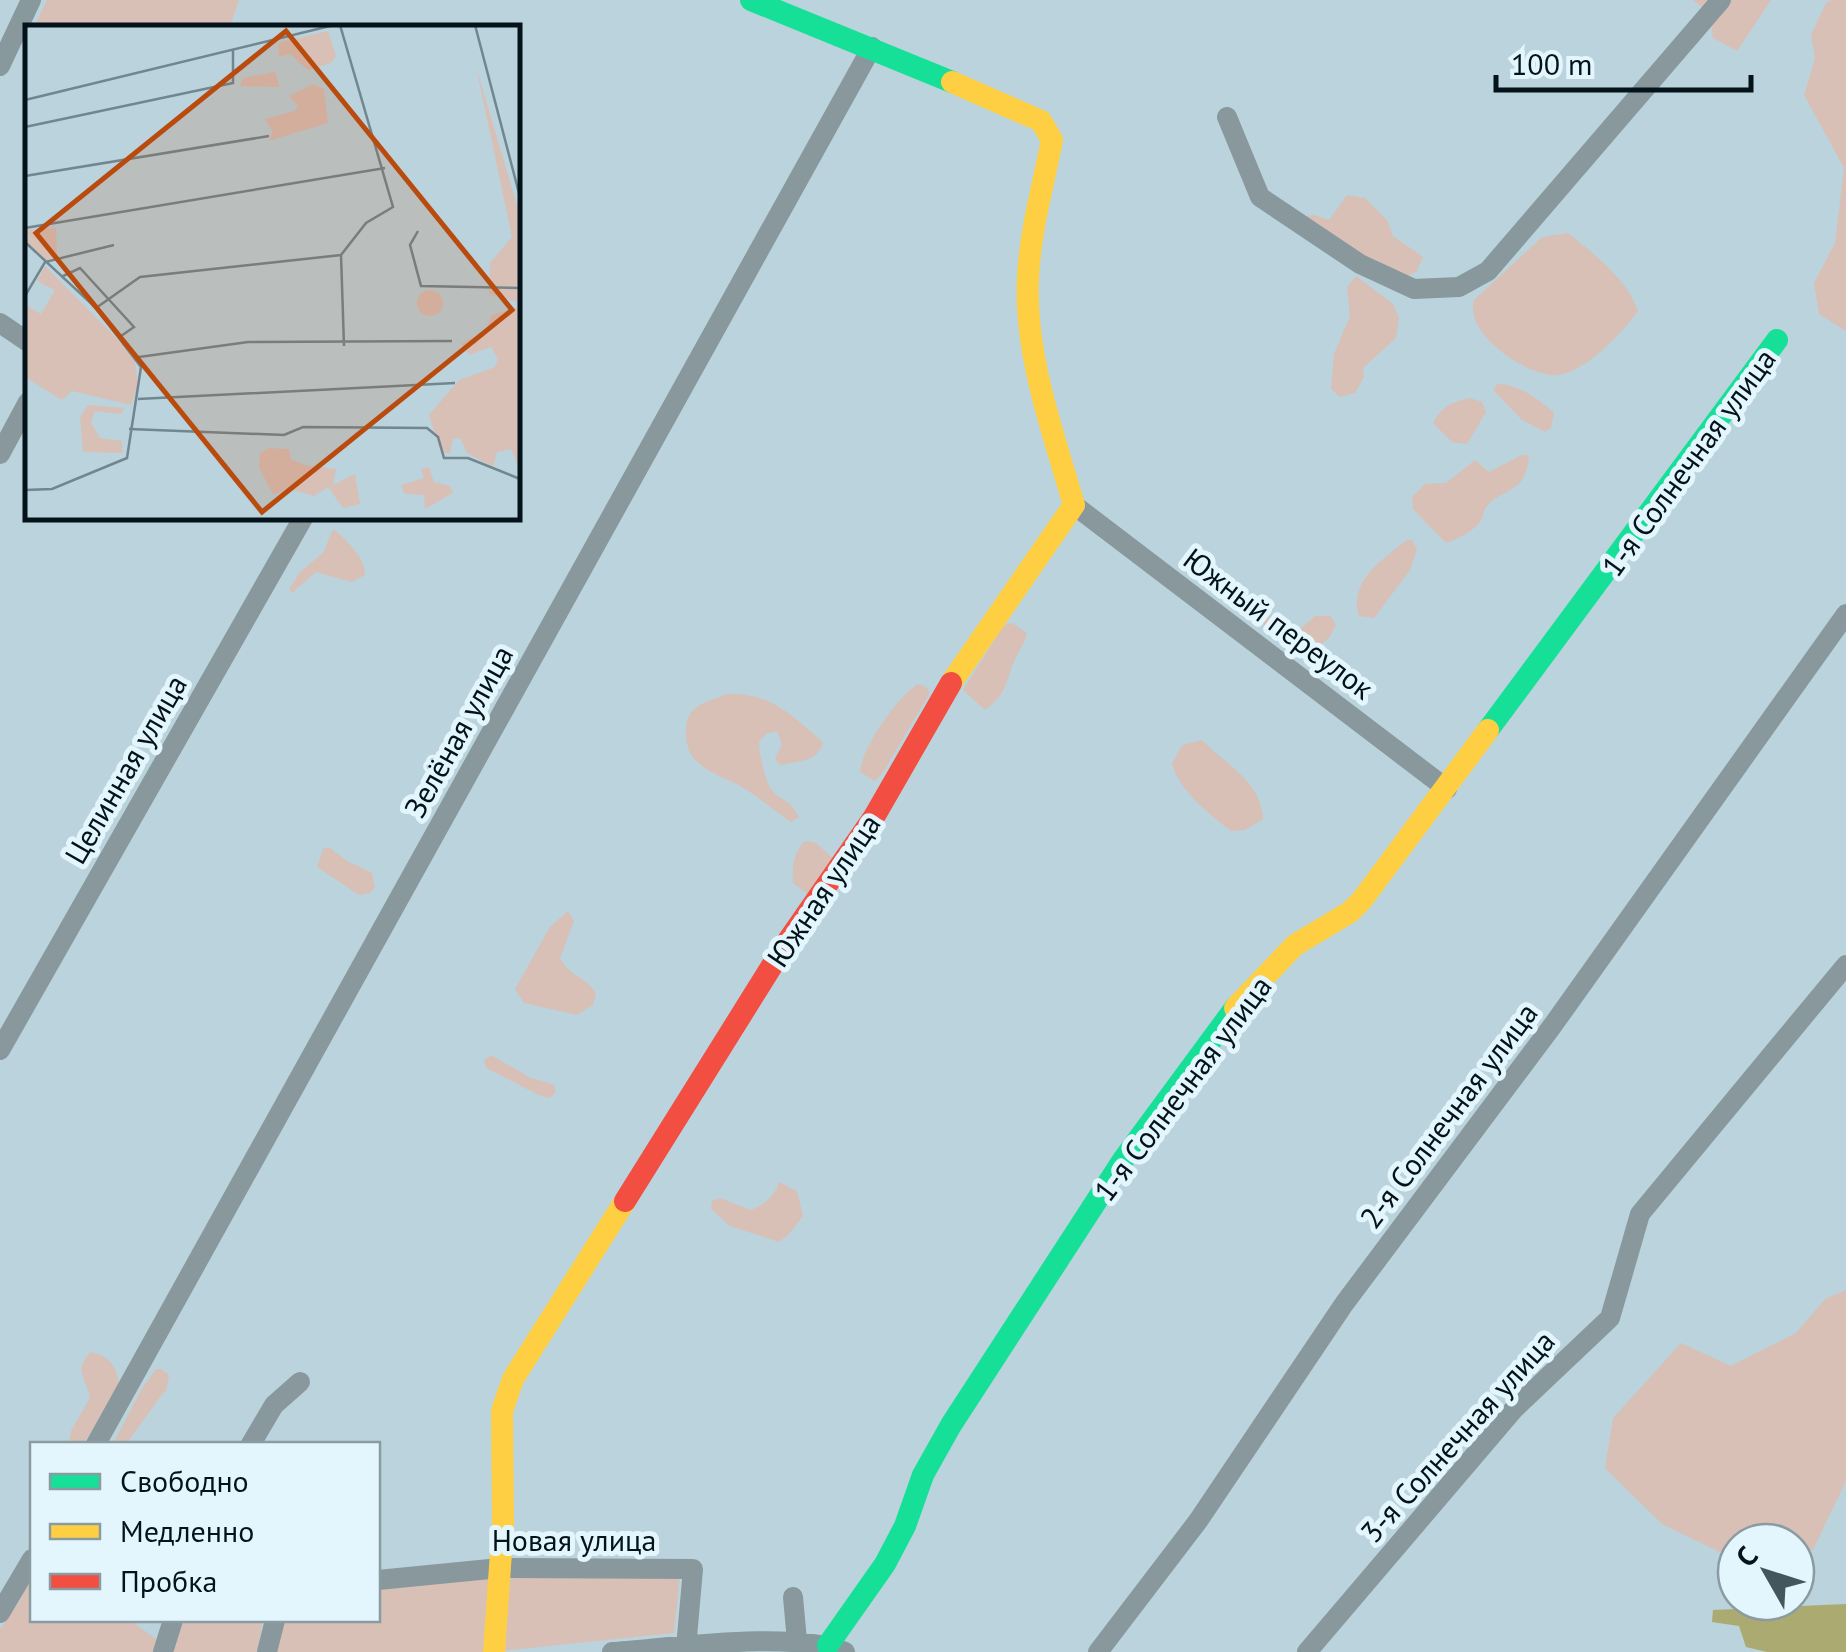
<svg xmlns="http://www.w3.org/2000/svg" width="1846" height="1652" viewBox="0 0 1846 1652" font-family="'PT Sans',sans-serif">
  <style>
    .green { fill: #d8c0b7 }
    .water { fill: #aaaa71 }
    .lines { fill: none; stroke-linecap: round; stroke-linejoin: round }
    .street { stroke: #88989c; stroke-width: 20 }
    .fast { stroke: #16e098; stroke-width: 22 }
    .slow { stroke: #ffcf43; stroke-width: 22 }
    .jam { stroke: #f24e42; stroke-width: 22 }
    .labels { text-anchor: middle; dominant-baseline: central; stroke-width: 10; stroke-linejoin: round; paint-order: stroke }
    .street-label { font-size: 30px; fill: #031319; stroke: #e4f6fd }
    .inset-road { fill: none; stroke: #71868e; stroke-width: 2.5 }
    .view { fill: #ba4b0f; fill-opacity: 0.15; stroke: #ba4b0f; stroke-width: 5 }
    .inset-edge { fill: none; stroke: #031319; stroke-width: 5 }
  </style>
  <rect width="100%" height="100%" fill="#bad3dc"/>
  <path class="green" d="M47,0h192l-9,27h-196z
    M1693,0h78l-34,51 -24,-13 -3,-24z
    M1832,0h14v331l-27,-17 -5,-31 21,-40 9,-75 -40,-73 11,-36 -4,-24 15,-32z
    M1347,195l18,3 22,22 6,16 30,21 -6,14 -9,5 -23,-8 -78,-46v-6l7,-1 15,5z
    M1568,233c25,20 60,47 70,78 -16,22 -57,67 -87,64 -29,-3 -87,-42 -77,-75l68,-63z
    M1356,276l37,28 6,14 -3,20 -33,30 1,9 -9,16 -15,4 -9,-8 3,-35 16,-38 -3,-29z
    M1497,384c21,0 42,15 57,29l-3,15 -6,4 -23,-12 -29,-30z
    M1470,398l12,4 4,10 -19,32 -15,-2 -19,-19c9,-17 19,-21 37,-25z
    M1522,455h7c-2,39 -27,33 -43,52 -3,5 -3,11 -6,15 -8,10 -22,17 -34,21l-33,-34 -1,-12 13,-13 21,-1 29,-23 14,12z
    M333,529c13,10 33,30 32,46l-14,7 -35,-10 -24,21 -3,-4 11,-17 23,-19z
    M1407,540h5l5,9 -7,21 -36,48 -15,-2c-11,-35 24,-57 48,-76z
    M1272,615l13,11 16,2 14,-12h16l5,9 -7,13 -25,20 -41,-34 1,-5z
    M1012,623l15,10c-2,9 -6,14 -10,22 -13,25 -6,36 -32,55l-22,-20 41,-65z
    M918,684l8,3 4,6 -48,81 -7,7 -15,-9c2,-25 37,-75 58,-88z
    M727,694c44,-2 65,22 96,48 -5,21 -26,19 -43,23l-5,-6 7,-15 -5,-13 -11,3 -7,8c0,9 6,40 12,47 11,14 17,7 28,28l-8,5c-15,-10 -29,-22 -44,-32 -29,-18 -62,-20 -61,-59 0,-27 20,-28 41,-37z
    M1202,740c25,26 59,41 61,79l-18,11 -14,1c-24,-19 -49,-37 -59,-67l10,-19z
    M805,841l11,2 19,17 -26,35 -16,-12c-1,-16 0,-30 12,-42z
    M329,847l18,14 25,12 3,14 -5,6 -11,2 -42,-28 6,-18z
    M568,911l6,10 -14,37c10,20 27,18 36,36l-3,11 -16,10 -53,-12 -9,-14 35,-62z
    M491,1055l38,22 25,8 2,7 -6,6 -9,-2 -55,-28 -2,-8z
    M779,1182l18,9 6,25 -14,18 -10,8 -49,-16 -19,-17 1,-8 8,-3 31,12c14,-6 24,-14 28,-28z
    M1846,1290v191l-33,69 -17,2v-10h-60v16h-4l-70,-34 -57,-56 8,-50 68,-75 50,23 65,-33 29,-34z
    M91,1352c23,6 26,16 29,40l-37,52h-14l2,-13 19,-33c-3,-20 -18,-28 1,-46z
    M156,1369h5l8,6 -2,13 -41,56h-13l28,-54z
    M510,1575h170l-6,58 -173,18z
    M32,1576v44h98l30,22 -3,10h-157v-23l17,-24z
    M490,1578l-7,74h-210l8,-32h97v-32z
    M181,1620h82l-6,32h-85z"/>
  <path class="water" d="M1846,1604v48h-79l-21,-5 -7,-21 -27,-4 1,-12z"/>
  <g class="lines">
    <path class="street" d="M0,66l31,-66
      M1227,117l33,80 100,67 54,25 45,-2 29,-16 233,-271
      M0,323l28,19
      M0,454l28,-52
      M1074,505l373,284
      M0,1050l303,-532
      M96,1444l776,-1397
      M251,1444l23,-39 26,-23
      M378,1580l122,-12 193,1 -7,79
      M793,1597l4,44
      M0,1613l32,-54
      M163,1652l10,-32
      M267,1652l8,-32
      M612,1652c58,-4 183,-22 233,0
      M1098,1652l100,-131 146,-217 209,-279 293,-411
      M1307,1652l207,-243 96,-91 30,-104 206,-249"/>
    <path class="fast" d="M751,0l201,82
      M1488,730l289,-390
      M828,1645l57,-81 20,-38 18,-51 28,-50 172,-265 112,-152"/>
    <path class="slow" d="M951,683l123,-178c-21,-73 -50,-151 -46,-227 2,-47 15,-92 24,-138l-11,-19 -89,-39
      M1235,1008l60,-63 55,-33 12,-12 126,-170
      M494,1652l9,-128 -1,-113 11,-32 112,-178"/>
    <path class="jam" d="M625,1201l160,-256 89,-128 77,-134"/>
  </g>
  <g class="labels">
    <g class="street-label">
      <text transform="translate(1688 462) rotate(-54)">1-я Солнечная улица</text>
      <text transform="translate(1279 623) rotate(37)">Южный переулок</text>
      <text transform="translate(458 731) rotate(-61)">Зелёная улица</text>
      <text transform="translate(125 769) rotate(-60)">Целинная улица</text>
      <text transform="translate(823 890) rotate(-56)">Южная улица</text>
      <text transform="translate(1182 1088) rotate(-53)">1-я Солнечная улица</text>
      <text transform="translate(1448 1115) rotate(-53)">2-я Солнечная улица</text>
      <text transform="translate(1457 1436) rotate(-48)">3-я Солнечная улица</text>
      <text x="574" y="1539">Новая улица</text>
    </g>
  </g>
  <g transform="translate(25 25)">
    <rect width="495" height="495" fill="#bad3dc"/>
    <path d="M303,6l8,25 -5,7 -23,7 -18,-16 -11,3 -1,-14zM451,42l44,148v88l-31,-9 1,-31 22,-26zM250,47l5,15 -40,-1 3,-8zM288,59l11,5 4,34 -60,18 5,-9 -8,-13 30,-8 3,-5 -9,-10zM31,203l1,28 -11,5 -21,-19v-9l11,13 -11,-16zM20,241l89,90 4,27 -7,22 -59,-14 -10,9 -37,-23v-72l16,9 14,-24 -18,-9zM392 278a13 13 0 1 1 26 0a13 13 0 1 1-26 0ZM495,281v165l-9,-22 -14,3 -4,15 -26,-14 -7,-15 -7,1 -3,14h-9l-12,-38 30,-35 36,-13 3,-8 -7,-12 -22,8 -8,-11 25,-14 6,-15zM63,380l37,3 -4,6 -26,-3 -4,11 9,16 22,3 1,12 -40,-1 -3,-35zM244,423l20,1 2,10 13,6 32,4 -3,16 22,-11 5,30 -17,4 -15,-21 -14,9 -21,-6 -20,4 -14,-26 1,-15zM404,442l5,15 16,4 3,7 -28,16 -1,-14 -19,-1 -4,-9 23,-7 -3,-9z" fill="#d8c0b7"/>
    <path class="inset-road" d="M450,0l45,172M0,75l309,-75M0,102l208,-44v-34M0,151l244,-40M0,203l360,-60M393,206l-8,14 11,41 99,2M0,217l71,66 45,59 -14,91 -75,31 -27,1M316,230l3,91M36,252l19,-9 54,59 -13,9M0,271l20,-34 69,-17M71,283l44,-31 201,-22 25,-32 27,-16 -53,-182M114,332l109,-15 204,-1M113,374l317,-16M104,404l155,6 19,-8 124,1 11,9 6,21h24l52,21"/>
    <path class="view" d="M261,6l226,279 -250,202 -226,-279z"/>
    <rect width="495" height="495" class="inset-edge"/>
  </g>
  <rect x="30" y="1442" width="350" height="180" fill="#e4f6fd" stroke="#8a9ba2" stroke-width="2.5"/>
  <rect x="50" y="1474" width="50" height="15" fill="#16e098" stroke="#8a9ba2" stroke-width="2.5"/>
  <text x="120" y="1492" font-size="30" fill="#031319">Свободно</text>
  <rect x="50" y="1524" width="50" height="15" fill="#ffcf43" stroke="#8a9ba2" stroke-width="2.5"/>
  <text x="120" y="1542" font-size="30" fill="#031319">Медленно</text>
  <rect x="50" y="1574" width="50" height="15" fill="#f24e42" stroke="#8a9ba2" stroke-width="2.5"/>
  <text x="120" y="1592" font-size="30" fill="#031319">Пробка</text>
  <g transform="translate(1766 1572) rotate(309)"><circle r="48" fill="#e4f6fd" stroke="#8a9ba2" stroke-width="2.5"/>
  <path d="M0-8L18 38L0 25L-18 38Z" fill="#43565d"/>
  <text y="-15" font-size="28" font-weight="bold" text-anchor="middle" fill="#031319">С</text>
  </g>
  <path d="M1496 75v15h255v-15" fill="none" stroke="#031319" stroke-width="5"/>
  <text x="1511" y="75" font-size="30" fill="#031319" stroke="#e4f6fd" stroke-width="8" paint-order="stroke">100 m</text>
</svg>
